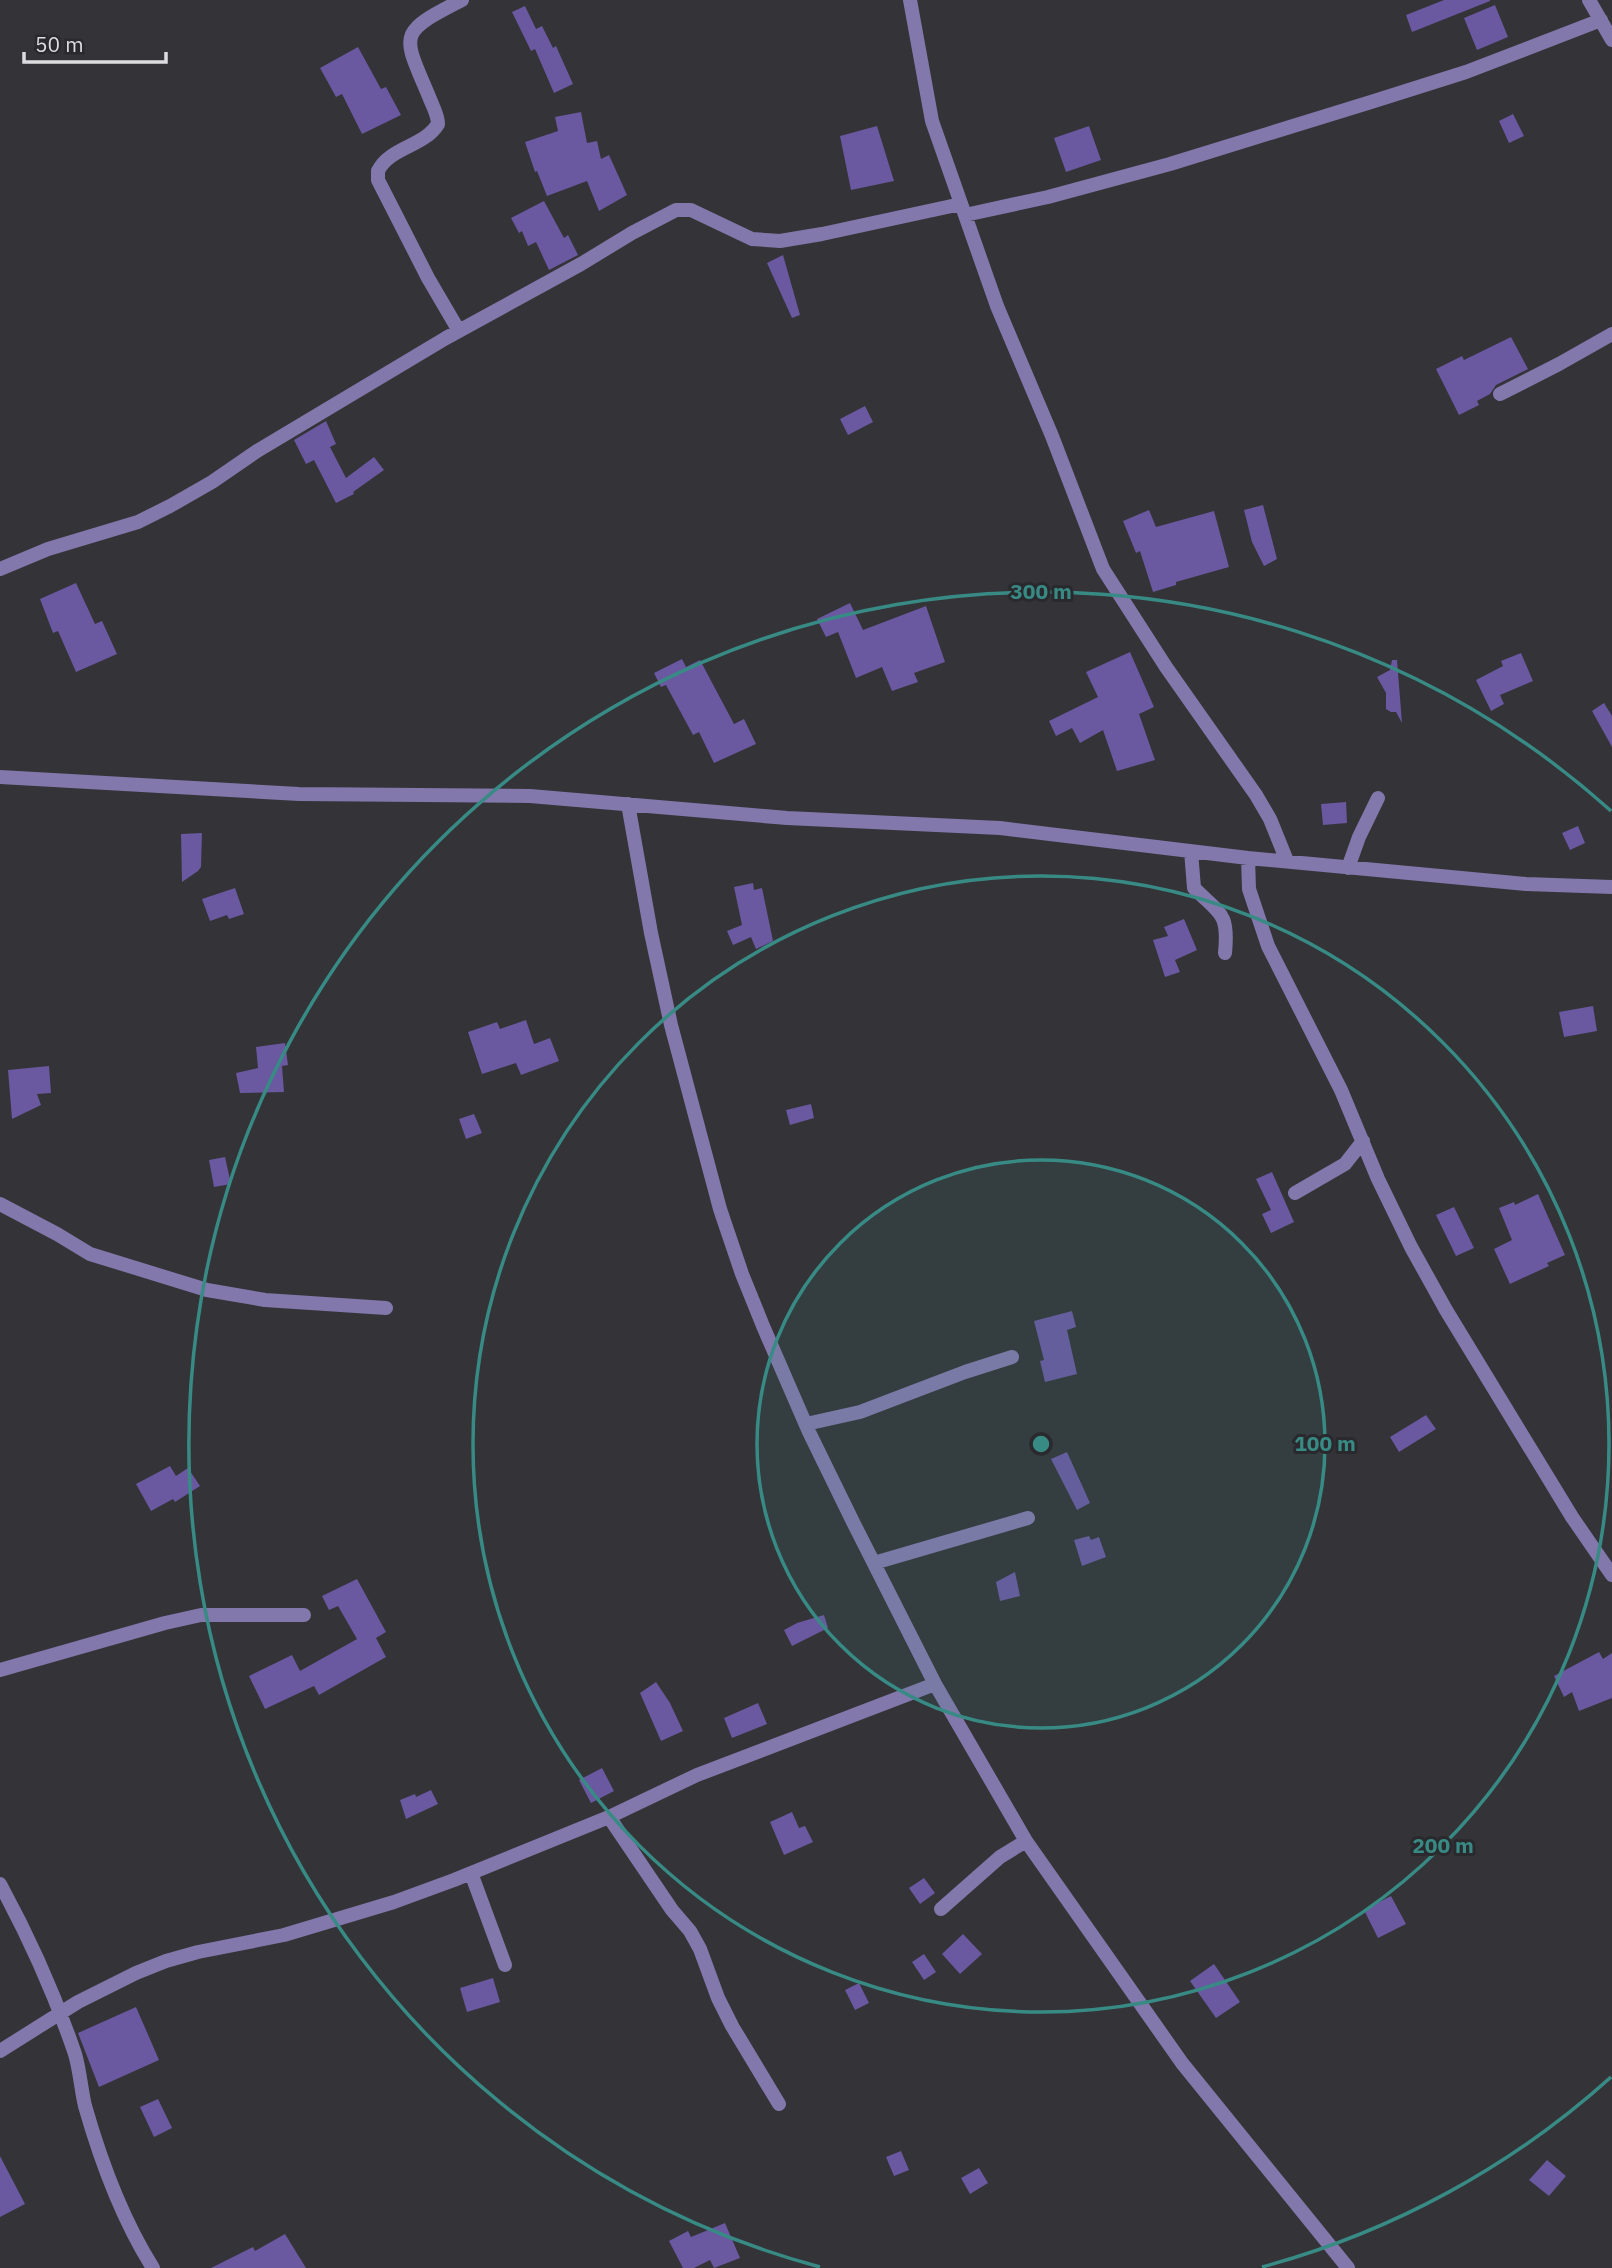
<svg xmlns="http://www.w3.org/2000/svg" width="1612" height="2268" viewBox="0 0 1612 2268" font-family="'IBM Plex Sans',sans-serif">
  <style>
    .building { fill: #6a58a0 }
    .lines { fill: none; stroke-linecap: round; stroke-linejoin: round }
    .street { stroke: #8278ab; stroke-width: 14 }
    .ring { fill: none; stroke: #388b85; stroke-width: 3.5 }
    .centre { fill: #388b85; stroke: #2a292d; stroke-width: 3.5 }
    .ring-label { font-size: 21px; text-anchor: middle; font-weight: bold; fill: #388b85; stroke: #2a292d; stroke-width: 6; stroke-linejoin: round; paint-order: stroke }
  </style>
  <rect width="100%" height="100%" fill="#343337"/>
  <path class="building" d="M1444,0h46v1l-78,31 -6,-17z
    M1495,5l13,32 -31,13 -13,-32z
    M525,6l11,23 6,-3 11,22 3,-2 17,38 -19,9 -19,-44 -4,2 -19,-39z
    M358,47l23,42 5,-2 15,28 -39,19 -20,-40 -6,3 -16,-29z
    M581,112l6,31 10,-2 4,18 8,-4 18,40 -28,16 -12,-30 -40,15 -10,-25 -2,1 -10,-30 33,-11 -3,-14z
    M1513,114l11,22 -15,7 -10,-22z
    M877,126l17,55 -43,9 -11,-54z
    M1089,126l12,34 -35,12 -12,-34z
    M544,201l20,37 4,-3 10,20 -29,15 -13,-28 -8,4 -6,-15 -3,2 -8,-15z
    M783,255l17,60 -8,3 -25,-55z
    M1511,337l17,32 -32,16 -6,9 -13,7 2,4 -20,10 -23,-46 26,-13 2,4z
    M865,406l8,16 -25,13 -8,-16z
    M326,421l10,23 -6,3 16,31 28,-21 10,13 -31,22 1,2 -18,9 -22,-43 -8,4 -12,-24z
    M1263,505l14,54 -13,7 -12,-24 -8,-32z
    M1149,510l7,17 58,-16 15,56 -53,15v3l-23,7 -13,-41 -4,2 -13,-32z
    M76,583l19,41 7,-3 15,33 -41,18 -18,-41 -5,2 -13,-34z
    M850,603l13,27 63,-24 19,56 -31,11 4,9 -26,9 -10,-24 -26,11 -18,-46 -12,5 -9,-18z
    M1130,652l24,55 -15,7 16,46 -38,11 -14,-41 -23,13 -8,-15 -16,8 -7,-15 49,-24 -12,-25z
    M1521,653l12,28 -33,14 4,9 -13,7 -15,-31 27,-14 -2,-5z
    M682,659l4,8 14,-7 34,64 10,-5 12,25 -42,19 -15,-31 -6,3 -27,-50 -5,2 -7,-14z
    M1392,660h5l5,63 -6,-11h-5l-5,-3v-16l-9,-16 13,-7z
    M1604,703l8,13v31l-20,-36z
    M1346,802l1,21 -24,2 -2,-21z
    M1578,826l7,17 -15,7 -8,-17z
    M202,833l-1,34 -3,4 -16,11 -1,-48z
    M753,883l1,7 8,-2 11,53 -17,8 -5,-12 -18,8 -6,-14 15,-6 -8,-38z
    M235,888l9,26 -15,5 -2,-4 -17,6 -8,-22z
    M1184,919l13,31 -22,10 5,12 -15,5 -12,-37 15,-4 -4,-9z
    M1593,1006l4,25 -33,6 -5,-25z
    M526,1020l8,24 16,-6 9,23 -38,14 -5,-12 -34,11 -14,-42 29,-10 3,7z
    M285,1043l3,22 -6,1 2,26 -44,1 -4,-20 22,-5 -2,-21z
    M49,1066l2,27 -14,1 4,11 -29,14 -4,-49z
    M811,1104l3,14 -24,7 -4,-15z
    M474,1114l8,19 -16,6 -7,-20z
    M225,1157l6,27 -17,3 -5,-27z
    M1272,1172l22,50 -23,11 -9,-19 9,-4 -15,-31z
    M1538,1194l27,61 -18,8 2,3 -39,18 -16,-35 18,-9 -13,-32 15,-6 1,3z
    M1454,1207l20,41 -18,8 -20,-41z
    M1072,1311l4,16 -9,3 10,44 -32,8 -5,-21 4,-1 -10,-39z
    M1426,1415l10,14 -37,23 -9,-15z
    M1067,1452l23,51 -13,7 -26,-51z
    M170,1466l6,10 12,-8 12,18 -25,16 -2,-3 -22,12 -15,-27z
    M1089,1536l2,4 8,-3 7,20 -24,9 -8,-26z
    M1015,1572l5,24 -20,5 -4,-19z
    M357,1579l29,53 -10,6 10,19 -67,38 -5,-9 -49,23 -16,-33 43,-21 8,16 57,-32 -19,-33 -9,4 -7,-14z
    M824,1615l4,13 -36,18 -8,-16 13,-7z
    M1599,1652l4,7 9,-6v45l-33,13 -7,-19 -8,5 -10,-21z
    M656,1682l14,21 13,28 -22,10 -21,-48z
    M758,1703l9,21 -35,14 -8,-20z
    M602,1768l12,23 -23,12 -12,-23z
    M431,1790l7,14 -32,15 -6,-19 15,-6 1,3z
    M792,1812l7,16 6,-2 8,16 -29,13 -14,-33z
    M924,1878l11,15 -15,11 -11,-16z
    M1391,1896l15,28 -28,14 -14,-28z
    M963,1934l19,20 -22,20 -18,-20z
    M924,1954l12,18 -12,8 -12,-18z
    M1214,1964l26,38 -24,16 -26,-37z
    M493,1978l7,24 -33,10 -7,-24z
    M859,1983l10,20 -14,7 -10,-20z
    M136,2007l23,53 -60,27 -21,-54z
    M158,2099l14,29 -18,9 -14,-30z
    M901,2151l8,19 -15,6 -8,-19z
    M0,2156l25,48 -25,13z
    M1547,2160l19,16 -17,20 -20,-16z
    M979,2168l9,15 -18,11 -9,-16z
    M725,2223l15,35 -26,10 -4,-8 -16,8h-11l-14,-27 19,-10 3,6z
    M285,2234l21,34h-95l42,-21 2,4z"/>
  <g class="lines">
    <path class="street" d="M910,0l22,121 65,185 55,130 51,133 63,98 90,128 14,24 17,42
      M1589,0l23,40
      M965,215l83,-18 122,-33 201,-62 95,-30 135,-52
      M459,331l-31,-53 -50,-98v-9c12,-24 46,-24 60,-47 0,-9 -5,-17 -8,-25 -27,-65 -35,-65 32,-99
      M1500,394l59,-30 53,-30
      M0,569l48,-20 90,-27 32,-16 42,-24 45,-31 189,-113 135,-74 51,-31 44,-23h15l61,29 28,2 42,-7 139,-30
      M0,777l299,17 231,2 257,22 213,10 248,30 278,26 86,3
      M628,804l23,129 20,92 49,184 22,65 21,52 46,106 45,92 81,160 91,157 156,222 166,205
      M1191,851l3,37c26,26 35,24 31,65
      M1248,858l1,31 19,57 73,144 37,89 33,68 35,63 126,207 40,58
      M1348,868l11,-31 19,-39
      M1295,1193l50,-29 18,-23
      M0,1204l57,30 33,20 117,36 58,10 121,8
      M806,1424l54,-12 105,-40 47,-15
      M874,1563l154,-45
      M0,1670l165,-47 36,-8h103
      M609,1817l63,93 18,21 10,18 18,49 14,28 47,78
      M471,1873l34,92
      M0,1884c30,55 55,111 75,170 5,17 6,35 10,52 16,56 37,113 68,162
      M941,1909l59,-52 26,-16
      M0,2051l78,-49 58,-29 30,-12 32,-9 86,-17 110,-33 60,-22 155,-63 88,-42 238,-91"/>
  </g>
  <circle cx="1041" cy="1444" r="284" fill="#388b85" fill-opacity=".12"/>
  <g class="ring">
    <circle cx="1041" cy="1444" r="284"/>
    <circle cx="1041" cy="1444" r="568"/>
    <path d="M1611 2077A852 852 0 0 1 1262 2267M820 2267A852 852 0 1 1 1611 811"/>
  </g>
  <circle cx="1041" cy="1444" r="10" class="centre"/>
  <g class="ring-label">
    <text x="1041" y="599">300 m</text>
    <text x="1325" y="1451">100 m</text>
    <text x="1443" y="1853">200 m</text>
  </g>
  <path d="M24 52v10h142v-10" fill="none" stroke="#dddddf" stroke-width="3.5"/>
  <text x="35" y="52" font-size="21" fill="#dddddf" stroke="#2a292d" stroke-width="5" paint-order="stroke">50 m</text>
</svg>
